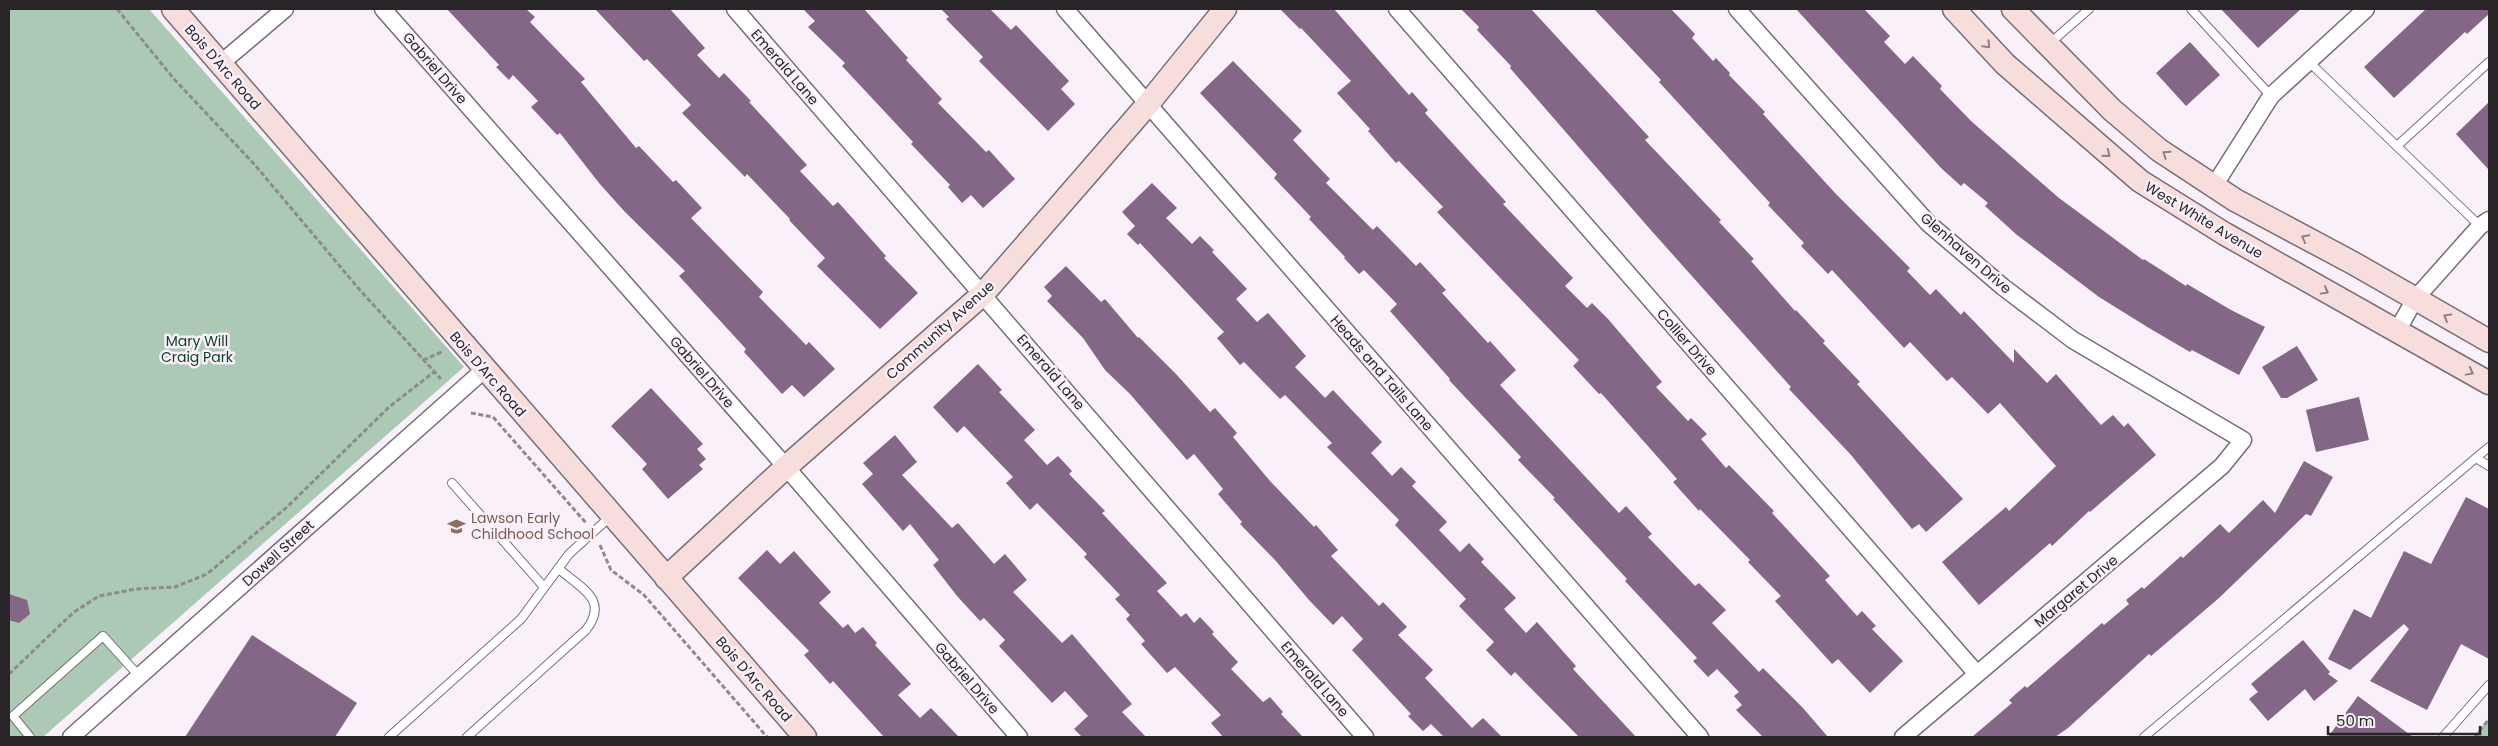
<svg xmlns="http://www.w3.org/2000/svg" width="2498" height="746" viewBox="0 0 2498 746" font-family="Poppins,sans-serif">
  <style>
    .green { fill: #abc9b4 }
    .building { fill: #846686 }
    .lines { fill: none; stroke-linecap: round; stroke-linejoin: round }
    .lane-casing { stroke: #766d76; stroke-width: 10 }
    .street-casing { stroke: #766d76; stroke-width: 19 }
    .secondary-casing { stroke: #766d76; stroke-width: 25 }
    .path { stroke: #8f8990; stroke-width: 3; stroke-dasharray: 5 2.5; stroke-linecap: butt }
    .lane { stroke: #fff; stroke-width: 8 }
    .street { stroke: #fff; stroke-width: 16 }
    .secondary { stroke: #f7dddb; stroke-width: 22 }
    .oneway { stroke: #908082 }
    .labels { text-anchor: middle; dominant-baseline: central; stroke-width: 5; stroke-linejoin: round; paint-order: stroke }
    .street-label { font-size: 14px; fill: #282428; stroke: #f9f0fa }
    .park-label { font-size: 14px; fill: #0e4126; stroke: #f9f0fa }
    .education-label { font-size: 14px; fill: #785e54; stroke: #f9f0fa; text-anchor: start }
  </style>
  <rect width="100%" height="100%" fill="#f9f0fa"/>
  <path class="green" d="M9,9h140l315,358 -421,370h-34z
    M2489,718v19h-16z"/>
  <path class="building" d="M447,9h79l9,8 -5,5 55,57 -4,3 55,66 3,-2 34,36 3,-2 26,28 -11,10 72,74 -4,5 47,48 3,-3 26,27 -31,28 -12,-12 -10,9 -38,-42 2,-3 -67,-73 6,-5 -60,-59 -26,-29 -39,-50 -3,2 -26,-28 7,-6 -25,-26 -4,5 -13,-13 3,-2z
    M595,9h75l35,39 -8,7 22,23 5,-5 27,28 -2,1 58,63 -7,6 33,35 5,-4 48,54 -2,2 34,35 -38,36 -63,-63 8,-8 -36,-38 1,-1 -43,-45 -2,3 -63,-64 9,-8 -44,-46 -3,2z
    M803,9h61l44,49 -2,2 36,39 -4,4 48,49 3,-2 26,29 -32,29 -12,-13 -9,8 -14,-16 2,-2 -39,-41 2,-2 -71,-76 3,-3 -37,-36 7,-6z
    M941,9h49l21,21 5,-5 53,56 -8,8 14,15 -27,27 -69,-70 4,-4 -37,-38 3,-2z
    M1280,9h54l75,86 3,-3 16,18 -3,3 81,89 -3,2 70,74 -8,8 22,22 5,-5 16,16 54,63 -6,5 32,34 3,-3 16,16 -6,5 25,29 3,-3 45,46 -2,2 58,63 -5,4 32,36 5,-5 14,15 -4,3 31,32 -33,32 -32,-34 -6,5 -57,-63 6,-5 -33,-34 2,-2 -50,-51 -1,2 -26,-29 4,-3 -76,-86 -2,1 -26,-28 6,-6 -142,-148 6,-5 -44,-46 -3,2 -28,-32 2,-2 -33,-36 14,-12 -50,-53 -1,1z
    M1461,9h70l118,128 -4,3 76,80 -2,2 35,37 -3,2 44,50 1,-1 29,31 -2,2 37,39 -3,2 106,115 -37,33 -7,-8 -7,5 -61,-74 -62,-66 2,-2 -142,-159 -139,-160 1,-2 -34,-36 2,-3z
    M1594,9h77l24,25 -3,4 21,23 3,-3 14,15 -1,2 36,37 -2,2 72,79 75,75 -3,3 23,24 6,-6 25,26 3,-4 50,52v-14l33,34 9,-9 45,51 12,-10 11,12 4,-4 28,32 -66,57 -1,-1 -37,35 -2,-3 -71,62 -37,-43 64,-55 3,4 47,-45 -56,-63 -12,11 -36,-37 -5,4 -37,-39 -6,6 -72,-78 -4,4 -27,-28 3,-3 -36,-38 2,-2 -111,-121 2,-2z
    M1796,9h68l26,27 -6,6 21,22 8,-8 29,30 -2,3 31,32 88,77 84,62 1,-1 42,27 1,-2 44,26 34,17 -26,48 -47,-25 -2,2 -41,-24 -50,-31 -82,-62 -32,-29 3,-3 -24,-20 -3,3 -20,-18z
    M2221,9h80l-43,39z
    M2426,9h63v5l-22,20 -2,-2 -71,66 -30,-31z
    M2190,42l30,33 -34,31 -30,-33z
    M1233,61l69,70 -9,9 37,39 -4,4 47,47 4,-4 39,40 4,-4 26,28 -4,3 46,50 2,-2 26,29 -16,15 119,128 7,-7 26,28 -4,3 47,49 4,-3 27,27 -14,13 47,49 4,-4 40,40 25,29h-65l-27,-27 6,-5 -8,-9 5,-4 -22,-23 -9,8 -15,-16 4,-3 -72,-77 2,-2 -74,-80 2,-1 -37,-38 3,-3 -72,-77 1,-1 -60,-68 7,-7 -33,-34 -5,4 -15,-16 1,-1 -36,-38 2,-2 -37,-39 3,-4 -77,-81z
    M2489,102v68l-33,-36z
    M1152,183l25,25 -11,10 26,26 8,-8 14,14 -2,2 35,37 -11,10 21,23 11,-9 38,43 -11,11 30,31 8,-8 49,52 -11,11 21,23 9,-9 15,15 -4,4 35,36 -8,8 21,22 9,-9 15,16 -3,3 35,36 -12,11 22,24 11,-11 39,44 -3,3 63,68h-57l-64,-65 -4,4 -25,-26 8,-8 -35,-36 7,-7 -71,-74 4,-5 -72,-73 5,-4 -47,-48 -5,4 -36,-37 -4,3 -23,-27 7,-6 -84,-89 -2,2 -11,-11 8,-8 -13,-14z
    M1066,266l35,36 4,-3 33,39 1,-1 37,37 34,38 5,-4 22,25 -4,4 37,44 44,46 2,-2 22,25 -7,6 48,50 4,-4 24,25 -9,8 35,35 -8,8 47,50 11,-10 19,19h-58l-13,-13 -8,7 -15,-15 3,-2 -59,-64 11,-11 -21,-23 -9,9 -24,-25 -34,-40 -35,-36 2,-2 -24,-28 5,-5 -29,-35 -7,6 -57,-66 -25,-24 -22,-32 -36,-37 5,-5 -8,-9z
    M2297,346l21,34 -31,18h-6l-19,-31z
    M978,364l24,26 -3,2 36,38 -11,10 23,25 11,-9 14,15 -3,3 36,37 -3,2 65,70 -10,8 24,26 5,-4 8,10 6,-6 14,15 -2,2 26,28 -7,7 32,33 7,-5 13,15 -2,2 22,23h-80l-12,-14 10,-8 -46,-48 -8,6 -26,-29 4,-3 -19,-22 4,-4 -15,-16 5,-4 -36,-38 3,-3 -50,-51 -7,7 -24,-27 7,-6 -49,-51 -7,7 -24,-26z
    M651,388l52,56 -6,5 9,10 -7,6 4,4 -35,30 -26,-30 5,-5 -36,-38z
    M2359,397l10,43 -53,12 -10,-42z
    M895,435l22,27 -15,13 50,53 6,-5 36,41 11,-10 22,26 -14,12 49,51 10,-9 60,70 -10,8 24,25h-64l-8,-8 14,-13 -23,-25 -13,12 -53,-57 6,-6 -21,-22 -4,3 -23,-25 -24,-31 6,-5 -29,-36 -7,7 -41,-47 11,-10 -10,-11z
    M2304,461l29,16 -22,39 -5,-2 -87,84 -68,58 -2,-2 -81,74 -13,9h-83l40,-34 -3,-3 16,-14 2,2 75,-65 2,2 25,-21 -3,-4 16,-13 2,2 37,-33 2,2 37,-34 9,9 34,-33 12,13z
    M2466,497l23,12v150l-28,-15 -34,66 -57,-29 39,-52 -5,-5 -54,46 -22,-11 26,-50 17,9 33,-67 27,13z
    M767,550l13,14 14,-13 37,41 -12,11 24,25 5,-4 7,9 8,-6 14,16 -2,2 36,39 -13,11 22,23 11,-10 28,29h-75l-51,-56 -3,3 -26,-29 5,-4 -71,-73z
    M9,594l18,6 3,14 -11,9 -10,-3z
    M252,635l105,68 -22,34h-150z
    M2303,640l27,32 -2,2 10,7 -24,20 -9,-12 -37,32 -19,-22 9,-7 -7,-8z
    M2358,696l55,41h-85z"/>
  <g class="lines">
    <defs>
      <path id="lane" d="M2191,9l80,87
        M2049,44l40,-35
        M2308,61l172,165
        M2397,146l92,-84
        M2476,458l13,8
        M452,483l92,104
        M30,737l-17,-21 90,-80 36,40
        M389,737l132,-118 48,-65 42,-38
        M467,737l119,-107c24,-31 -6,-42 -28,-62
        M2144,737l345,-290
        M2443,737l46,-52"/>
      <path id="street" d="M383,9l403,458 233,270
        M735,9l630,728
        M1065,9l635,728
        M1397,9l580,665
        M1737,9l191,214 75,64 70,53 170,100 -21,26 -319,271
        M220,64l65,-55
        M2214,186l57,-90 95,-87
        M2397,331l18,-32 65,-73 9,-6
        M71,737l414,-368"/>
      <path id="secondary" d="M173,9l632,728
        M1954,9l51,55 135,117 85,53 264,149
        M2013,9l99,101 47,40 76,50 118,63 136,78
        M666,578l120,-111 197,-173 165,-190 77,-95"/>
    </defs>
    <use href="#lane" class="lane-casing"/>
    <use href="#street" class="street-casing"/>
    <use href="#secondary" class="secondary-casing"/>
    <path class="path" d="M117,9l57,70 81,86 104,124 82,90
      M423,360l19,-8
      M471,413l22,4 93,106
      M600,545l11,25 33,25 123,142
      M9,674l65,-62 25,-16 37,-7 39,-2 32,-13 80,-67 102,-100 45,-35
      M2475,737l14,-18"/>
    <use href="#lane" class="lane"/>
    <use href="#street" class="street"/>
    <use href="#secondary" class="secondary"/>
  </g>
  <defs><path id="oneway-chevron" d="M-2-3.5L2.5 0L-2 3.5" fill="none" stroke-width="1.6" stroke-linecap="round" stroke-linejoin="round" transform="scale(1.25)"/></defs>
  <g class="oneway">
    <use href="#oneway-chevron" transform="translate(1987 45) rotate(47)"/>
    <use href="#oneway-chevron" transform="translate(2107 154) rotate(39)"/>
    <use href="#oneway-chevron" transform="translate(2166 154) rotate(-146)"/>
    <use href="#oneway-chevron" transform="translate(2305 238) rotate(-152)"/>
    <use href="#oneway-chevron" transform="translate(2325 291) rotate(29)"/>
    <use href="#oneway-chevron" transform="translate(2447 317) rotate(-150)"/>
    <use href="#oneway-chevron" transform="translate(2470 372) rotate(29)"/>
  </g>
  <defs>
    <symbol id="school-bare" viewBox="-9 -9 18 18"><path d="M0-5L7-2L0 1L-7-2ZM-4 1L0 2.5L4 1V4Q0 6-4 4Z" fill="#8d6e63" stroke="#f9f0fa" stroke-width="2.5" paint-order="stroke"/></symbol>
  </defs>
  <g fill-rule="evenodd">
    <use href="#school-bare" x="444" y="514" width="25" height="25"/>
  </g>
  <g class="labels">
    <g class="street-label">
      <text transform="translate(223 67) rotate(49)">Bois D'Arc Road</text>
      <text transform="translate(785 67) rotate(49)">Emerald Lane</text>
      <text transform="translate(435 68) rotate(49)">Gabriel Drive</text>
      <text transform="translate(2204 220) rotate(31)">West White Avenue</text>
      <text transform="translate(1966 253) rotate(41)">Glenhaven Drive</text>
      <text transform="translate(940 330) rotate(-42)">Community Avenue</text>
      <text transform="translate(1687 342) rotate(49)">Collier Drive</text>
      <text transform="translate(702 372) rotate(49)">Gabriel Drive</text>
      <text transform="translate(1051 372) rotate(49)">Emerald Lane</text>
      <text transform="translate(1382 373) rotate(49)">Heads and Tails Lane</text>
      <text transform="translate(488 374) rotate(49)">Bois D'Arc Road</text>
      <text transform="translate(278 553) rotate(-42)">Dowell Street</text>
      <text transform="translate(2076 591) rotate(-40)">Margaret Drive</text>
      <text transform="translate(967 678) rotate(49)">Gabriel Drive</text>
      <text transform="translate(754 679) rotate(49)">Bois D'Arc Road</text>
      <text transform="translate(1315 679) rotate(49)">Emerald Lane</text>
    </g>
    <g class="park-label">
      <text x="197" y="341">Mary Will<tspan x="197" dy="16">Craig Park</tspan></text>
    </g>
    <g class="education-label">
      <text x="471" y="518">Lawson Early<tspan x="471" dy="16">Childhood School</tspan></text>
    </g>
  </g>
  <rect width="2498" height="746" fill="none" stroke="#282428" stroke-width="20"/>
  <path d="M2328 726v8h152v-8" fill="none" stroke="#282428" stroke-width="2.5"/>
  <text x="2336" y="726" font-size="15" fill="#282428" stroke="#f9f0fa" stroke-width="4" paint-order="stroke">50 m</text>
</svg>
